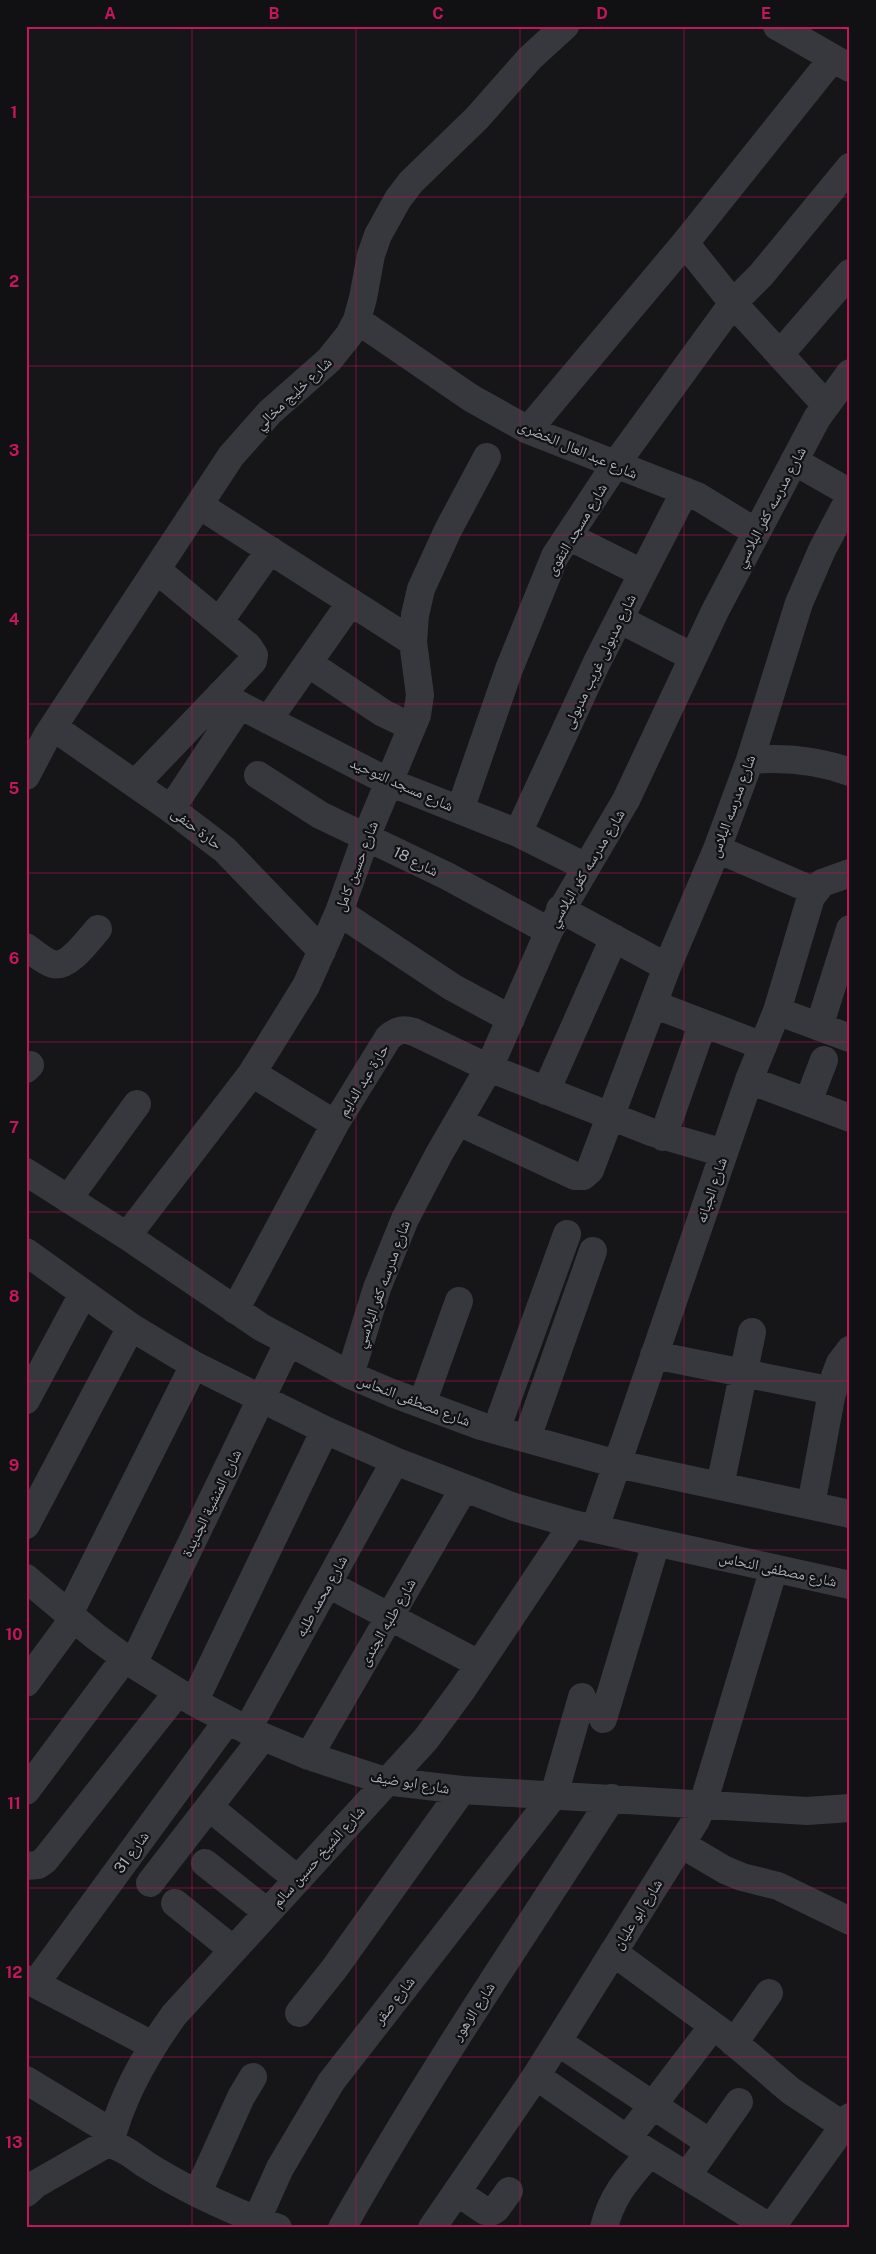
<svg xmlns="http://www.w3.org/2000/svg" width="876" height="2254" viewBox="0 0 876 2254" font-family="'Public Sans','Noto Naskh Arabic',sans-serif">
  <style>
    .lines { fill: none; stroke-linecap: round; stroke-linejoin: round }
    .minor { stroke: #37383d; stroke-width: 28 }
    .grid { fill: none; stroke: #c2185b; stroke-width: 1; stroke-opacity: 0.55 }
    .labels { text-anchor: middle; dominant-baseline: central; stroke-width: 4.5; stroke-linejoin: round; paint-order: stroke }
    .street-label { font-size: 15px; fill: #a8adb8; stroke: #111113 }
    .neatline { fill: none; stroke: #c2185b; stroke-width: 2 }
    .grid-label { font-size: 16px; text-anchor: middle; font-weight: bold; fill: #c2185b }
  </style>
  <rect width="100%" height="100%" fill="#161618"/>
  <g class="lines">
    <path class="minor" d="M777,26l73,42
      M685,243l48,60 92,101
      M357,320l114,78 57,32 169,66 59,36
      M780,354l70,-81
      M528,430l157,-187 148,-185
      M794,461l56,32
      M199,505l214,137
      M568,536l74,37
      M619,619l74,38
      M219,622l51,-72
      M308,663l75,50 29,14
      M220,695l169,87 129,51 68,34
      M268,720l83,-118
      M53,727l118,82 54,41 97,101
      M750,760c35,-3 67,0 100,12
      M258,775l62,40 127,61 102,55
      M26,776l21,-40 184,-280 39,-44 59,-52 20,-25 8,-15 6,-22 8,-43 7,-20 20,-36 13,-17 66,-64 53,-60 35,-32
      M135,784l118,-123 1,-6 -6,-9 -91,-76
      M171,809l69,-104
      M460,810l49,-141 46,-113 60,-91 118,-162 28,-28 89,-108
      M518,833l79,-171 88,-171
      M717,849l97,42
      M560,909l107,58
      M339,912l113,75 59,32
      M26,947c8,5 18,15 27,17 15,5 36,-25 45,-35
      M653,1004l110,42
      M777,1011l73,27
      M819,1027l31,-98
      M26,1069l4,-4
      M252,1073l83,51
      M749,1080l101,38
      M546,1091l68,-153
      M808,1102l16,-42
      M459,1122l116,54h8l7,-6 77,-203 50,-118 33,-89 49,-157 23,-53 28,-53
      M663,1137l40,-114
      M26,1172l101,64 134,91 89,48 42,18 89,33 136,38 233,50
      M68,1199l69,-95
      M127,1236l125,-163 54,-87 33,-74 27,-75 51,-122 3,-20 -7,-53 2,-27 6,-26 27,-59 39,-73
      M26,1252l105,75 63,38 131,65 70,31 119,46 59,17 277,61
      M235,1310l100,-186 53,-86c8,-8 15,-10 26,-6l75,36 162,64 73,21
      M654,1355l179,36
      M350,1375l27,-87 28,-69 34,-65 50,-86 60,-137 77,-131 89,-189 102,-193 33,-45
      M26,1400l57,-106
      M422,1404l37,-103
      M496,1430l71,-196
      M527,1438l66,-187
      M720,1486l32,-154
      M811,1505l24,-129 5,-13 10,-13
      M26,1525l105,-198
      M595,1528l154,-448 28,-69 34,-114 11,-14 28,-10
      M26,1578l69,58 38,28 61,38 53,28 62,26 76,25 77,9 345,21 43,-3
      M328,1584l151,80
      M68,1616l126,-251
      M133,1664l155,-321
      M26,1683l47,-64
      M194,1702l131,-272
      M603,1719l53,-176
      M247,1730l148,-269
      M309,1756l155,-268
      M26,1791l99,-133
      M209,1807l88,72
      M681,1844l44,26 17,7 36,9 72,35
      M205,1863l62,49
      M26,1866l12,-1 7,-5 133,-168
      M150,1883l113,-146
      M175,1903l57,46
      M613,1952l110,81 68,58 53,35
      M26,1979l126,66
      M35,1984l193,-264
      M299,2013l35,-44 128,-179
      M558,2042l152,101
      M734,2043l35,-50
      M536,2076l91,63 144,89
      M26,2080l87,53
      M627,2139l86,-113
      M110,2144c11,-47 36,-90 64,-129l252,-276 36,-49 111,-166
      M687,2176l52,-74
      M198,2192l43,-95 12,-20
      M457,2192l28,19 6,1 5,-3 13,-18
      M26,2193l10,-9 68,-39c15,-2 29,11 41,19 41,26 87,47 133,64
      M253,2228l27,-60 51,-86 223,-287 28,-98
      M342,2228c83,-148 178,-288 270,-430
      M432,2228l104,-152 160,-256 7,-16 71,-236
      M604,2228c7,-32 25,-51 46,-75
      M771,2228l79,-111"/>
  </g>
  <path class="grid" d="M192,26v2202M356,26v2202M520,26v2202M684,26v2202M26,197h824M26,366h824M26,535h824M26,704h824M26,873h824M26,1042h824M26,1212h824M26,1381h824M26,1550h824M26,1719h824M26,1888h824M26,2057h824"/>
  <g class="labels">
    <g class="street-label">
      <text transform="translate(293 393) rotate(-43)">شارع خليج مخالي</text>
      <text transform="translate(578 449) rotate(23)">شارع عبد العال الخضرى</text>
      <text transform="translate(770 507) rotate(-62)">شارع مدرسه كفر البلاسي</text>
      <text transform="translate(576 529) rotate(-59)">شارع مسجد التقوى</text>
      <text transform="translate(599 661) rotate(-64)">شارع مدبولى غريب مدبولى</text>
      <text transform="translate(402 784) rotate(24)">شارع مسجد التوحيد</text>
      <text transform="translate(732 806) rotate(-70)">شارع مدرسه البلاس</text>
      <text transform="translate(197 828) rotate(37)">حارة حنفى</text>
      <text transform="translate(416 861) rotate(26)">شارع 18</text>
      <text transform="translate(356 866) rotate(-69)">شارع حسين كامل</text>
      <text transform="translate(586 868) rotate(-59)">شارع مدرسه كفر البلاسي</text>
      <text transform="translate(363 1080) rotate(-58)">حارة عبد الدايم</text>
      <text transform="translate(711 1190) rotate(-71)">شارع الجبانه</text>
      <text transform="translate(382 1284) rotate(-70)">شارع مدرسه كفر البلاسي</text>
      <text transform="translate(414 1400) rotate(21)">شارع مصطفى النحاس</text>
      <text transform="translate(211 1503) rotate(-64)">شارع المنشية الجديدة</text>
      <text transform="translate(778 1569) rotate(12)">شارع مصطفى النحاس</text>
      <text transform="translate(321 1596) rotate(-61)">شارع محمد طلبه</text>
      <text transform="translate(387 1622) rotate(-60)">شارع طلبه الجندى</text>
      <text transform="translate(410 1782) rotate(9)">شارع ابو ضيف</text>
      <text transform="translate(131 1852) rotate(-54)">شارع 31</text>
      <text transform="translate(318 1856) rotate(-48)">شارع الشيخ حسين سالم</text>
      <text transform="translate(637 1914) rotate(-58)">شارع ابو عليان</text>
      <text transform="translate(394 2000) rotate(-52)">شارع صقر</text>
      <text transform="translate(473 2011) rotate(-57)">شارع الزهور</text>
    </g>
  </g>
  <rect width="876" height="2254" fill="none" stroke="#111113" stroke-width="55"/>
  <rect x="28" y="28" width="820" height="2198" class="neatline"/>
  <g class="grid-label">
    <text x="110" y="19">A</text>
    <text x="274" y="19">B</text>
    <text x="438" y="19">C</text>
    <text x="602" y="19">D</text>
    <text x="766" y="19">E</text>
    <text x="14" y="118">1</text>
    <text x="14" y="287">2</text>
    <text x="14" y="456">3</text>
    <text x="14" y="625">4</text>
    <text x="14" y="794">5</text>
    <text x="14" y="964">6</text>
    <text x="14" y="1133">7</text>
    <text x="14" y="1302">8</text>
    <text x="14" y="1471">9</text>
    <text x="14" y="1640">10</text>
    <text x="14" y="1809">11</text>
    <text x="14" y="1978">12</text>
    <text x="14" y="2148">13</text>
  </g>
</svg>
